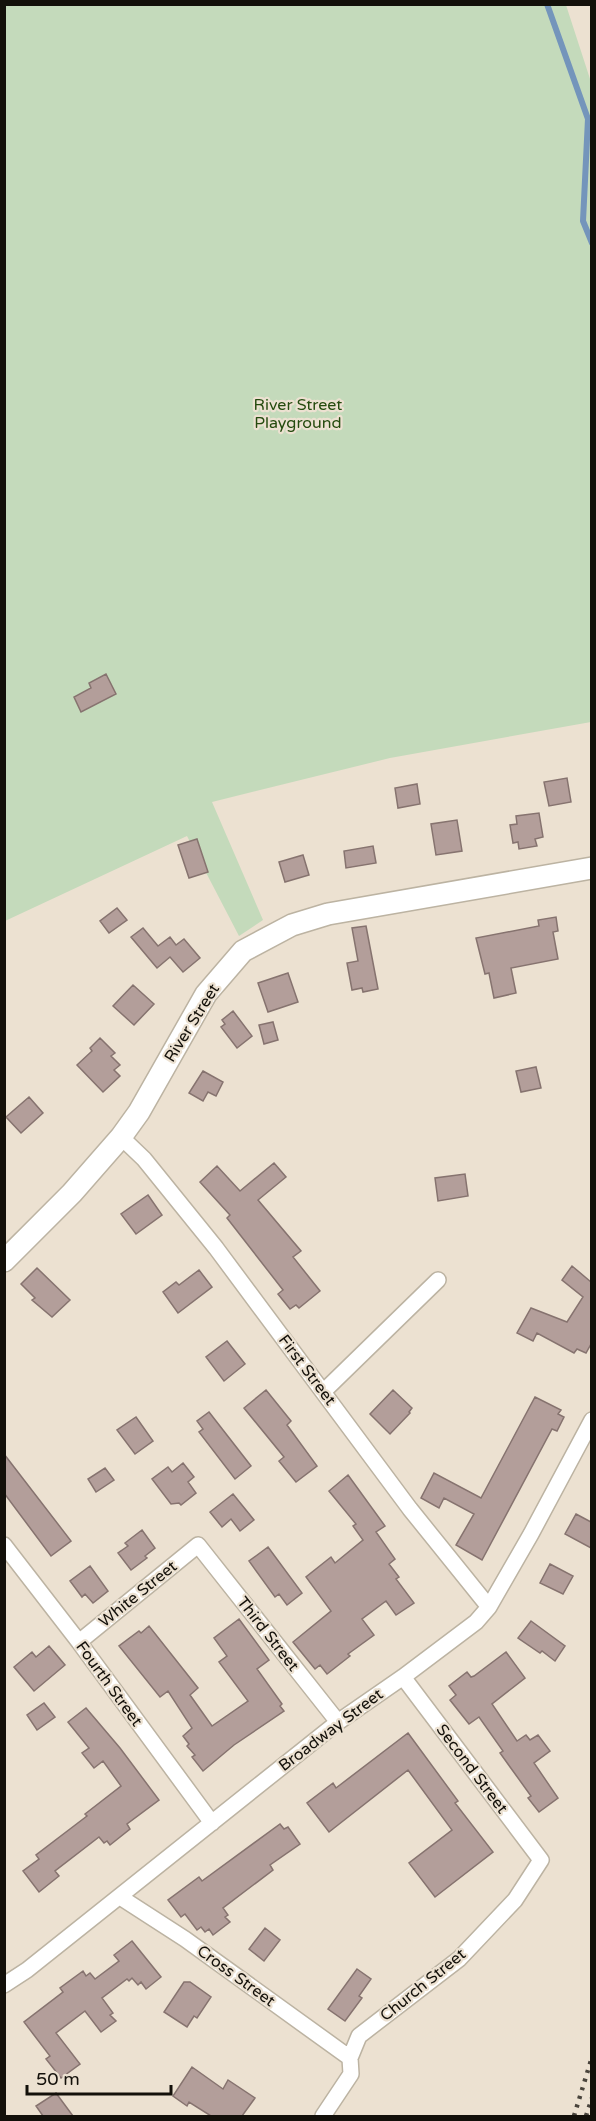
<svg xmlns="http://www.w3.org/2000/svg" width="596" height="2121" viewBox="0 0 596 2121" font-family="'Varela Round',sans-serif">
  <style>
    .green { fill: #c4dabb }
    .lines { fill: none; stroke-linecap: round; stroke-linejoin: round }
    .stream { stroke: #7495bb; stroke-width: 6 }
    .building { fill: #b39e9a; stroke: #86736f; stroke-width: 1.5 }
    .street-casing { stroke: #bcb3a2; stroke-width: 18 }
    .secondary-casing { stroke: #bcb3a2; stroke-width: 24 }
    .street { stroke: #fff; stroke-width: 15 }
    .secondary { stroke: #fff; stroke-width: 21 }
    .rail { stroke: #49443c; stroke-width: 4.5; stroke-dasharray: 3 6; stroke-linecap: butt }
    .labels { text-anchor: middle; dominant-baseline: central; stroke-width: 4.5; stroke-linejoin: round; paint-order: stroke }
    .park-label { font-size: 16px; fill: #254b0f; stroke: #ece1d1 }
    .street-label { font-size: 16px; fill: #13100a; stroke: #ece1d1 }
  </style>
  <rect width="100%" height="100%" fill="#ece1d1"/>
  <path class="green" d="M4,5h562l25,77v640l-201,36 -178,44 51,118 -24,16 -52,-100 -182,85z"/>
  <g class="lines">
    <path class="stream" d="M547,4l41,115 -5,102 9,22"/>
  </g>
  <path class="building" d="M106,674l10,20 -35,18 -7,-15 17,-9 -2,-5z
    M567,778l4,24 -22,4 -5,-24z
    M417,784l3,20 -22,4 -3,-20z
    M539,813l4,24 -8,2 2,7 -18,3 -1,-7 -5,1 -3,-18 7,-1 -1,-8z
    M457,820l5,31 -26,4 -5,-31z
    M197,839l11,33 -19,6 -11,-33z
    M373,846l3,17 -30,5 -2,-17z
    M303,855l6,20 -24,7 -6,-20z
    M117,908l10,12 -18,13 -9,-12z
    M556,917l2,14 -5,1 5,27 -47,9 5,25 -22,5 -5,-25 -4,1 -9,-36 63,-12 -1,-6z
    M366,926l12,63 -15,3 -1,-4 -10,2 -5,-27 11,-2 -6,-33z
    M143,928l15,18 12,-9 6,8 8,-6 16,19 -17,14 -13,-15 -13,11 -26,-31z
    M288,973l10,29 -30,10 -10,-29z
    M133,985l21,19 -20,21 -21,-19z
    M233,1011l19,25 -15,12 -16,-21 4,-3 -3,-4z
    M273,1022l5,18 -14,4 -5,-19z
    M100,1038l15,15 -4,3 9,9 -6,5 6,6 -17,16 -26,-27 15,-14 -2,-3z
    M536,1067l5,21 -20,4 -5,-21z
    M203,1071l20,11 -7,14 -8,-4 -5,9 -14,-8z
    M29,1097l14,16 -22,20 -15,-16z
    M274,1163l12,14 -28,23 43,51 -8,6 27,34 -21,17 -3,-3 -6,4 -12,-15 5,-4 -56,-72 3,-3 -30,-33 17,-16 23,25z
    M465,1174l3,22 -30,5 -3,-23z
    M148,1195l14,20 -26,19 -15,-20z
    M572,1266l19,16v62l-5,9 -9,-4 -3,4 -37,-20 -4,8 -16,-8 14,-25 36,14 16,-25 -21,-17z
    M37,1268l33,32 -18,17 -20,-17 3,-2 -14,-14z
    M199,1270l13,17 -34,26 -15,-21 13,-10 3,3z
    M227,1341l18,23 -21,17 -18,-24z
    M266,1390l25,31 -4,4 30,41 -21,16 -17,-21 5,-4 -40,-49z
    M393,1390l19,18 -3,4 1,1 -20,21 -20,-20z
    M535,1397l26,13 -3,4 6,3 -7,14 -5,-2 -70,131 -26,-15 18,-31 -30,-16 -5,10 -18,-10 13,-25 47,25z
    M209,1412l42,54 -16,13 -36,-47 4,-3 -6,-8z
    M136,1417l17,24 -18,13 -18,-24z
    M4,1454l67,87 -20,15 -47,-63z
    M183,1463l11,14 -6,5 8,11 -15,12 -2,-2 -8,1 -19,-25 16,-12 4,5z
    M105,1468l9,12 -18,12 -8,-13z
    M348,1475l37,51 -9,6 19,27 -6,5 10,13 -3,2 18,24 -18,12 -10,-14 -24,18 12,16 -26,19 2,2 -23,18 -7,-9 -5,4 -22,-27 38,-31 -25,-34 25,-20 4,6 28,-23 -10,-14 3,-2 -27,-33z
    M233,1494l21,26 -14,11 -9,-12 -9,8 -12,-15z
    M576,1514l15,8v26l-26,-14z
    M142,1530l13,18 -10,8 2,2 -16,12 -13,-17 10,-7 -3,-3z
    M268,1547l34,46 -15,12 -8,-11 -4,3 -26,-36z
    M550,1564l23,12 -10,18 -23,-11z
    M90,1566l18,25 -15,12 -8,-9 -3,3 -12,-16z
    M239,1619l30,41 -12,9 25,35 -2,2 4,5 -50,34 -31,26 -11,-14 3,-2 -8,-9 2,-2 -6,-8 9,-8 -24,-37 -8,6 -41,-51 20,-15 2,2 8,-7 49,62 -8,7 22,31 36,-25 -29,-39 8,-6 -13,-18z
    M531,1621l34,25 -10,15 -13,-10 -2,2 -22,-15z
    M49,1646l16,19 -31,26 -20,-24 18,-15 4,5z
    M506,1652l19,26 -33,26 25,37 9,-6 4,5 8,-5 12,16 -16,12 24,35 -19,14 -11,-14 3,-2 -31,-43 3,-2 -24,-34 -10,7 -19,-24 6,-5 -7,-9 18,-14 4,5 3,-1z
    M44,1703l11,14 -18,13 -10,-15z
    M86,1708l34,40 39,52 -32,24 3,5 -20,16 -3,-4 -3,2 -5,-6 -44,34 4,5 -20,16 -16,-21 16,-12 -3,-4 51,-39 -2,-2 36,-28 -18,-25 -9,7 -12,-15 7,-5 -21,-26z
    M408,1733l50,68 -3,2 38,49 -58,45 -26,-34 43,-33 -44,-60 -79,62 -22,-29 26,-20 3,5z
    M280,1824l4,5 4,-2 12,17 -30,21 3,5 -50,38 5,7 -3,2 5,5 -17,13 -4,-6 -4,3 -4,-5 -4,3 -12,-16 -4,3 -13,-17 31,-23 3,4z
    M265,1928l15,12 -16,21 -15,-12z
    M132,1941l29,36 -15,12 -5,-7 -3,3 -6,-7 -3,3 -2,-2 -25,19 11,15 -3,2 6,6 -15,11 -16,-21 -29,22 24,31 -19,14 -15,-19 4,-3 -26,-34 39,-30 -3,-4 23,-17 3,5 4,-3 5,6 24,-18 -5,-6z
    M357,1969l14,10 -12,17 3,2 -17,23 -17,-12z
    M184,1982h6l21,15 -14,21 -3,-2 -7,11 -23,-15z
    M192,2067l31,22 5,-9 27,18 -13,18h-31l-22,-14 -2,4 -14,-10z
    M56,2093l17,23h-30l-7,-10z"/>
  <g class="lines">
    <defs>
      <path id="street" d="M121,1137l23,22 72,89 194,261 79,98
        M323,1392l115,-112
        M4,1545l75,97 133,181
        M79,1642l119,-97 140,177
        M120,1897l65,42 165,119
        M4,1985l23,-15 311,-248 65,-45 73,-55 13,-15 42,-73 61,-114
        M323,2116l28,-42 -1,-16 9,-22 100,-77 56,-59 26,-40 -138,-183"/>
      <path id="secondary" d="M4,1261l68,-68 49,-56 18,-25 67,-118 37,-43 49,-26 36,-11 264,-46"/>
    </defs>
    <use href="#street" class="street-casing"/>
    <use href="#secondary" class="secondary-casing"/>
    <use href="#street" class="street"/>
    <use href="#secondary" class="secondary"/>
    <path class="rail" d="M574,2116l18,-59
      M586,2116l6,-18"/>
  </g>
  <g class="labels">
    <g class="park-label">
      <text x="298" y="405">River Street<tspan x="298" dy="18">Playground</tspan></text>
    </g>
    <g class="street-label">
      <text transform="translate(192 1023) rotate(-58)">River Street</text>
      <text transform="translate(307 1370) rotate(53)">First Street</text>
      <text transform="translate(138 1594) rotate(-39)">White Street</text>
      <text transform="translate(268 1634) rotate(52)">Third Street</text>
      <text transform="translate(109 1684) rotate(54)">Fourth Street</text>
      <text transform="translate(331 1730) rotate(-37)">Broadway Street</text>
      <text transform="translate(472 1769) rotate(53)">Second Street</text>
      <text transform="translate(236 1976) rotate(36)">Cross Street</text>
      <text transform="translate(423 1985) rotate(-39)">Church Street</text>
    </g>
  </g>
  <rect width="596" height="2121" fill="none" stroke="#13100a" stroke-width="12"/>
  <path d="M27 2085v9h144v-9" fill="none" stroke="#13100a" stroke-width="3"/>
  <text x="36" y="2085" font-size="18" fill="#13100a" stroke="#ece1d1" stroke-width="4.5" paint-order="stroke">50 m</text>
</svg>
